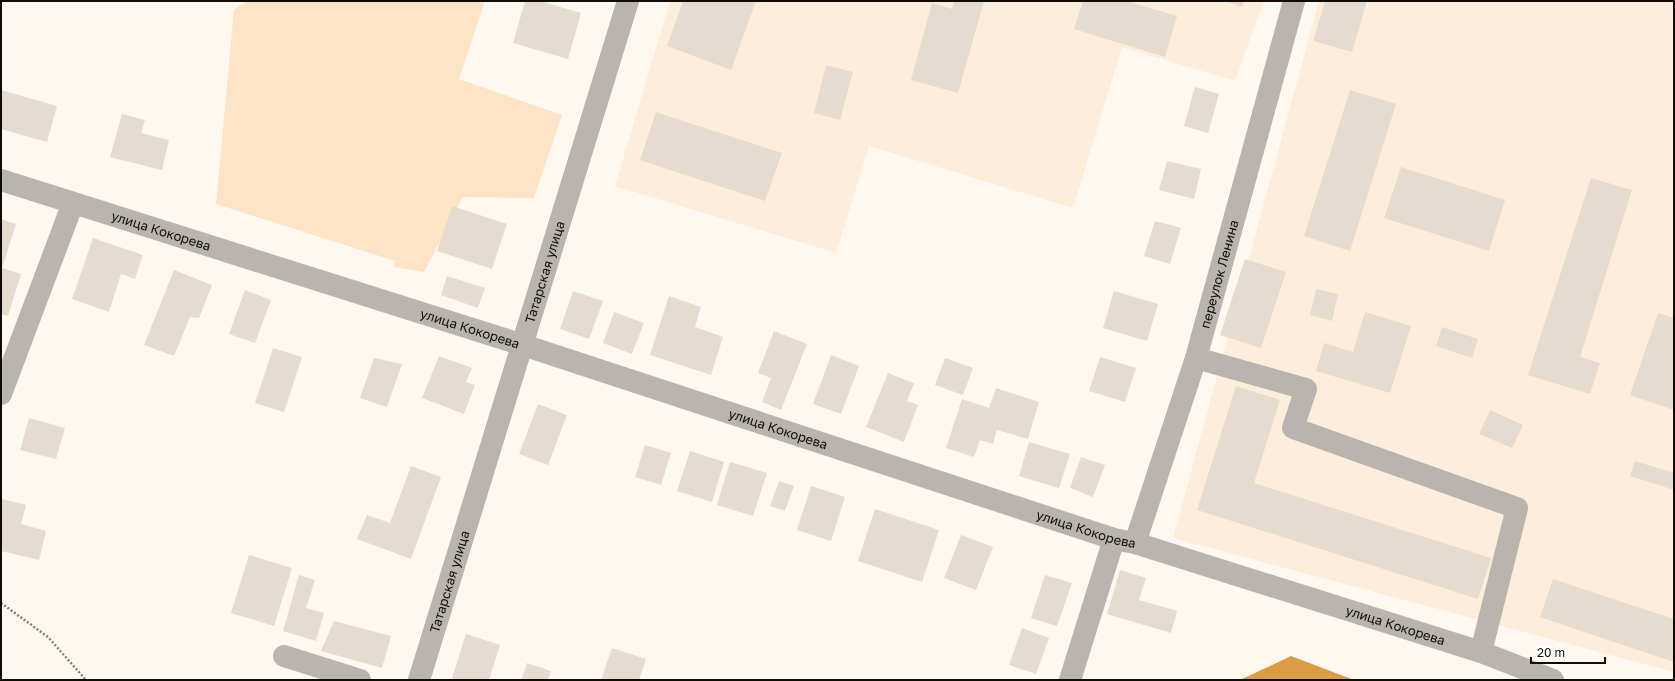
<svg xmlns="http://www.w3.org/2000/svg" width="1675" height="681" viewBox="0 0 1675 681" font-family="'Golos Text',sans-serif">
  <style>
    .built { fill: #fdedda }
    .green { fill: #fde4c6 }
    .water { fill: #dc9c44 }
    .building { fill: #e6dbcf }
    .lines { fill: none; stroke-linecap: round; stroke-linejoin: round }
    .path { stroke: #837e78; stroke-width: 2.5; stroke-dasharray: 2 2; stroke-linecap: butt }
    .minor { stroke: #b9b4af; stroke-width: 22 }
    .labels { text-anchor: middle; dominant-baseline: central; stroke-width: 3.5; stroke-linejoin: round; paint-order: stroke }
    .street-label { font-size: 13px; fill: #0f0b07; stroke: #fff }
  </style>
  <rect width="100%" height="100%" fill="#fef8f0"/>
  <path class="built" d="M670,1h594l-29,80 -113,-34 -49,161 -204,-62 -33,107 -221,-67z
    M1319,1h355v671l-501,-134z"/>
  <path class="green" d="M247,1h238l-26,78 103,36 -28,83 -71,-1 -39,75 -30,-5 1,-6 -179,-57 18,-194z"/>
  <path class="water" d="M1291,656l63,24h1h-115z"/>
  <path class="building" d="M525,1h15l41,12 -13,46 -55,-16z
    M683,1h73l-25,69 -64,-24z
    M954,1h30l-26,92 -47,-13 21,-77 20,6z
    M1083,1h44l50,15 -12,41 -91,-28z
    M1225,1h19l-2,6z
    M1325,1h42l-15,51 -39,-11z
    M826,65l27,7 -13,48 -26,-7z
    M1195,87l24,7 -11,39 -24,-7z
    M1,90l56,16 -10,36 -46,-13z
    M1350,90l46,14 -46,147 -46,-15z
    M656,112l126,41 -17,48 -125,-41z
    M122,114l23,6 -4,13 28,7 -7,30 -52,-13z
    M1167,161l34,8 -7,30 -35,-9z
    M1401,167l104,33 -16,51 -105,-33z
    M1591,178l41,12 -52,167 20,6 -10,31 -62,-19z
    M452,206l55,18 -15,45 -55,-18z
    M1,219l15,5 -14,44 19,6 -13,42 -7,-2z
    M1155,221l26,7 -11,36 -26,-8z
    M93,238l50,17 -8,24 -14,-5 -12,38 -37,-13z
    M1245,259l41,13 -25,76 -41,-13z
    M174,270l38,15 -13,33 -9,-1 -16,39 -30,-11z
    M447,276l38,12 -7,20 -37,-13z
    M1316,289l22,5 -6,27 -22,-6z
    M245,290l26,10 -16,43 -26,-9z
    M573,291l30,10 -14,38 -29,-10z
    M1114,291l44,13 -11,37 -44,-13z
    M669,296l32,11 -6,20 28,10 -12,38 -61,-20z
    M614,312l30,11 -12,31 -29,-11z
    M1365,312l46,14 -21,67 -74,-22 8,-28 29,9z
    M1658,313l16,5v92l-44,-15z
    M1442,327l36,12 -6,19 -36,-12z
    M774,331l33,13 -26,66 -19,-8 9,-24 -13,-5z
    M273,348l29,9 -18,55 -29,-9z
    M831,355l28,11 -18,48 -28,-10z
    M439,356l33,12 -6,14 9,3 -11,29 -42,-16z
    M1100,357l36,11 -11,34 -36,-11z
    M374,358l28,6 -15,43 -27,-9z
    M945,358l28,10 -10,27 -28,-10z
    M888,373l26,10 -7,18 11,4 -14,37 -38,-15z
    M1236,386l44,14 -26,83 237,75 -13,41 -281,-89z
    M996,388l43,14 -11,37 -31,-9 -4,14 -13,-4 -6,17 -28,-9 16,-49 27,9z
    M538,404l29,11 -19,50 -29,-11z
    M1490,410l33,15 -11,23 -33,-14z
    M29,418l36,10 -9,31 -36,-9z
    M1029,442l41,12 -11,34 -40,-12z
    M645,445l26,8 -10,32 -26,-8z
    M690,451l34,11 -12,40 -35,-11z
    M1081,457l24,8 -12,32 -23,-9z
    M1635,461l39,12v17l-44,-14z
    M730,462l37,11 -14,43 -36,-11z
    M411,466l30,11 -30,82 -54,-20 10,-24 23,8z
    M779,481l15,5 -9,25 -15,-5z
    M811,486l34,11 -14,44 -34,-11z
    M2,499l24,6 -5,19 25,7 -7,29 -38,-9z
    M875,509l64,21 -17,52 -64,-21z
    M961,535l32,12 -17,43 -32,-12z
    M249,555l43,13 -18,58 -43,-13z
    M1120,570l26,8 -7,22 38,11 -6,22 -64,-19z
    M299,575l16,5 -9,28 18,5 -8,28 -33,-10z
    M1045,575l27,8 -15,43 -26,-8z
    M1553,579l121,40v43l-134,-45z
    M334,621l57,15 -9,32 -61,-17z
    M1022,628l27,10 -13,36 -27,-9z
    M466,634l34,11 -11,35h-30l-7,-2z
    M612,648l34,11 -7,21h-38z
    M527,663l24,8 -3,9h-27z"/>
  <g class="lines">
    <path class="path" d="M1,603l47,34 38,43"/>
    <g class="minor">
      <path id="s1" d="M1,180l522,165 591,194 21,4 346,109 72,28"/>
      <path d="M1196,358l110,31 -13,39 224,80 -36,144"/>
      <path d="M1,394l72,-191"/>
      <path id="s2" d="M1135,543l61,-185 98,-357"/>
      <path d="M284,656l76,24"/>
      <path id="s3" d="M419,680l209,-679"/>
      <path d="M1070,680l44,-141"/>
    </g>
  </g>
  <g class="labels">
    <g class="street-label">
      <text stroke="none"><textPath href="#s1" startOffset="168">улица Кокорева</textPath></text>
      <text stroke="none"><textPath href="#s3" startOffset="427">Татарская улица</textPath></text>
      <text stroke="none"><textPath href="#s2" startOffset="282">переулок Ленина</textPath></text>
      <text stroke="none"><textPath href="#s1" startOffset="492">улица Кокорева</textPath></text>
      <text stroke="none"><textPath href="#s1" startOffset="816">улица Кокорева</textPath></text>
      <text stroke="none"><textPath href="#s1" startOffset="1140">улица Кокорева</textPath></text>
      <text stroke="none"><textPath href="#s3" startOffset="103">Татарская улица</textPath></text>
      <text stroke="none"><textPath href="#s1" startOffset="1464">улица Кокорева</textPath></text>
    </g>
  </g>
  <rect width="1675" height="681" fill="none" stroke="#0f0b07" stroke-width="4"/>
  <path d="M1531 657v6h74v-6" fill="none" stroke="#0f0b07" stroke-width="2"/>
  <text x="1537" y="657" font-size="12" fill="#0f0b07" stroke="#ffffff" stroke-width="3" paint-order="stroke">20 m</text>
</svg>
